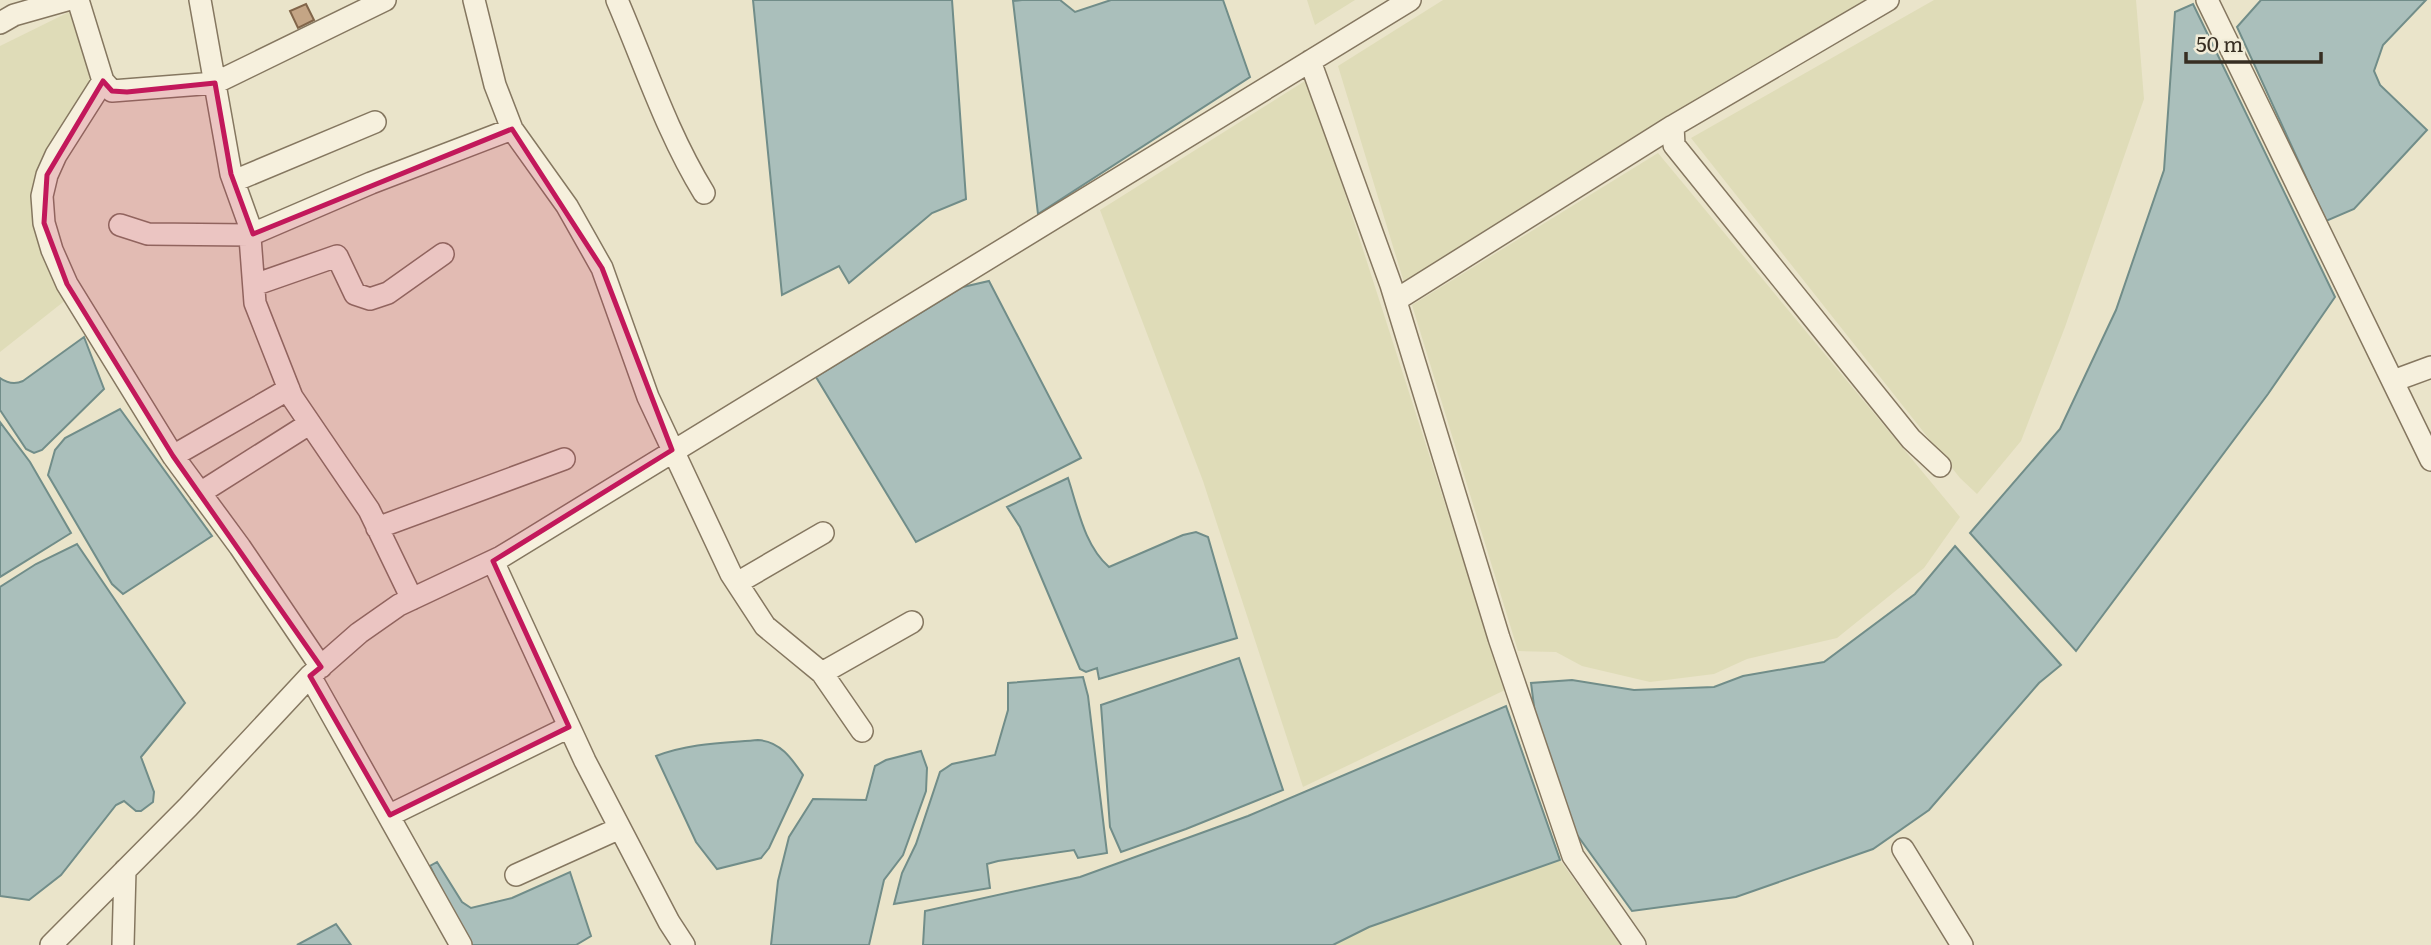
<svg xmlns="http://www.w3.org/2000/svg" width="2431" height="945" viewBox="0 0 2431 945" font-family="Literata,serif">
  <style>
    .farmland { fill: #dfdcb8 }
    .water { fill: #aabfbb; stroke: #718d89; stroke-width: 2 }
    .building { fill: #c4a585; stroke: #816549; stroke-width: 2 }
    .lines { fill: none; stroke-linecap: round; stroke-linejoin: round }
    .minor-casing { stroke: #857760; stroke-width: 24 }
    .minor { stroke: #f6f0dd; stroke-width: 21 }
    .marked { fill: #c2185b; fill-opacity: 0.2; stroke: #c2185b; stroke-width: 5; stroke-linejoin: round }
  </style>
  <rect width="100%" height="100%" fill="#eae4ca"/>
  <path class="farmland" d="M1307,0h48l-40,25z
    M1443,0h423l-460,289 -68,-223z
    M1934,0h202l8,99 -79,228 -44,114 -44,53 -17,-16 -269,-340z
    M69,12l26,78 -51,92 23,117 -67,53v-306z
    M1308,79l197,611 -202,97 -100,-306 -103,-271z
    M1658,153l302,364 -36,51 -87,70 -90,21 -33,15 -64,8 -68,-16 -26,-14 -38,-1 -106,-346z
    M1560,860l61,85h-288l36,-18z"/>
  <path class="water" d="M753,0h199l14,199 -34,14 -83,70 -10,-17 -57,29z
    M1022,0h38l15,12 36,-12h112l27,77 -212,137 -25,-213z
    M2261,0h165l-43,45 -9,26 6,14 47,45 -73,79 -28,12 -89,-194z
    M2193,4l142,293 -67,97 -192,257 -106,-118 90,-104 56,-119 48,-140 11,-158z
    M989,281l92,177 -165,84 -100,-165 147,-90z
    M84,337l20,52 -62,61 -8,3 -8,-4 -26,-39v-32c7,5 14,7 23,3z
    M120,409l92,127 -89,58 -11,-10 -64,-109 7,-25 10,-12z
    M0,422l30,40 41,71 -71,44z
    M1068,478c10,30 16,67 41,89l74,-32 13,-3 12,5 29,101 -138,41 -2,-11 -11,4 -6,-3 -60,-142 -13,-20z
    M77,544l108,159 -44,54 13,35 -1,10 -12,9h-5l-12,-10 -8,4 -55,70 -32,25 -29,-4v-309l36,-23z
    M1955,546l106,119 -22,18 -110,127 -56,39 -137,48 -104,14 -57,-79 -36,-87 -8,-62 41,-3 62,10 80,-3 29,-11 81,-14 91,-68z
    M1239,658l44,132 -97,39 -65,23 -11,-25 -9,-122z
    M1083,677l5,19 19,157 -29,5 -4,-8 -76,11 -11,3 3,24 -96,16 8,-31 14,-29 24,-72 12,-8 43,-9 13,-45v-27z
    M1506,706l54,154 -191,67 -36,18h-410l2,-34 155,-34 168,-61z
    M758,740c22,1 34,19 45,35l-34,73 -8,10 -44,11 -21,-27 -40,-86c34,-13 67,-13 102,-16z
    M921,751l6,17 -1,23 -23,64 -19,25 -15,65h-98l7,-64 11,-44 24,-38 53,1 9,-34 11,-6z
    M437,862l25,40 9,6 41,-10 58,-26 21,64 -15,9h-108l-38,-79z
    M336,924l15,21h-54z"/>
  <path class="building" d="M306,4l8,16 -16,8 -8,-17z"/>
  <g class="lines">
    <defs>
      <path id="minor" d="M78,0l25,81 9,10 103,-8 170,-83
        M200,0l31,174 18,50 6,79 37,94 77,113 43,89
        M474,0l21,85 17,44 55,77 35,62 46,129 83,177 34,52 57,47 40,58
        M617,0c28,65 50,133 87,193
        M1888,0l-215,126 1,19 237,294 29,27
        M2207,0l224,460
        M0,23l14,-8 53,-15
        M1310,61l81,224 108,353 74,218 62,89
        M103,81l-47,74 -9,20 -5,21 2,27 8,27 15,34 106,172 67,91 81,120
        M234,181l141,-59
        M120,225l28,9 102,1 121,-52 141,-54
        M254,285l83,-29 18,38 15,5 18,-6 55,-39
        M1396,300l277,-174
        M2393,381l38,-14
        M173,456l116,-67
        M200,493l109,-69
        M377,528l187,-69
        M493,561l92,200 84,161 15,23
        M737,583l86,-50
        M822,673l90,-51
        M310,676l151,269
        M390,815l179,-88
        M1903,849l59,96
        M516,875l104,-47
        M51,945l137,-138 122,-131 49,-43 40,-28 102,-48 909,-557
        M123,945l2,-75"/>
    </defs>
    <use href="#minor" class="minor-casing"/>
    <use href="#minor" class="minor"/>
  </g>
  <path class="marked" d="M103,81l9,10 15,1 88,-9 16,91 22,60 259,-105 90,139 70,182 -179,111 76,166 -179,88 -80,-139 11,-9 -148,-211 -106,-172 -23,-61 3,-48z"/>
  <path d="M2186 52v10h135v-10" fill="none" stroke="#372e22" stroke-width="3.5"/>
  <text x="2196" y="52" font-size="21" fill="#372e22" stroke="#f2edd9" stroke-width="5" paint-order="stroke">50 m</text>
</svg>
